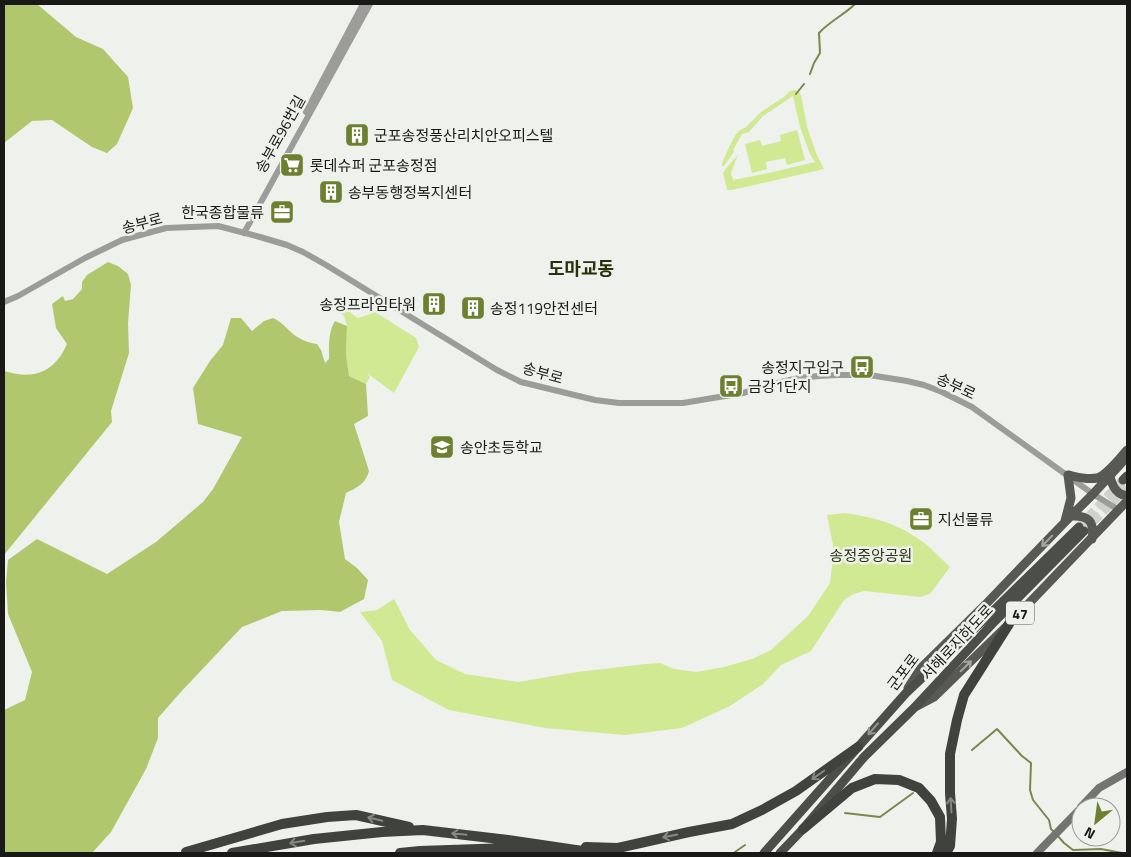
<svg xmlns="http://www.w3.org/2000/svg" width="1131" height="857" viewBox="0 0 1131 857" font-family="'Titillium Web','Noto Sans KR',sans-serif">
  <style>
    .green { fill: #d1e993 }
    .forest { fill: #b0c76e }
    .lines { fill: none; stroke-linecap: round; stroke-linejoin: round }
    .stream { stroke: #79894b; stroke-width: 2 }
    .trunk-tunnel { stroke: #cfd1cc; stroke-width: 9; stroke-dasharray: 9 4.5; stroke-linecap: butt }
    .tertiary { stroke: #9c9d9b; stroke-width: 6 }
    .secondary { stroke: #747572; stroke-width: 8 }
    .primary { stroke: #585955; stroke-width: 9 }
    .trunk { stroke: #4c4e49; stroke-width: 9 }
    .motorway { stroke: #40423d; stroke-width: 10 }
    .oneway { stroke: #a4a5a0 }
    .oneway2 { stroke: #959792 }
    .oneway3 { stroke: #868883 }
    .labels { text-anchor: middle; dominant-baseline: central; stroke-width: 5; stroke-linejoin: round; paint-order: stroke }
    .shield { fill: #eff1ec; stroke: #595a58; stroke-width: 1 }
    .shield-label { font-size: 14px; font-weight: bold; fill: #191918 }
    .street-label { font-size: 15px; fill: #191918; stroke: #eff1ec }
    .poi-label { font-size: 15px; fill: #191918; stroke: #eff1ec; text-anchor: start }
    .park-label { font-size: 15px; fill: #2d3611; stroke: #eff1ec }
    .quarter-label { font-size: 18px; font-weight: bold; fill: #28310a; stroke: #eff1ec }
  </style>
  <rect width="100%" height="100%" fill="#eff1ec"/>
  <path class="green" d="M795,90l3,1 3,4 6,32 9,26 8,16 -92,21h-5l-4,-17 5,-7 10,-11 -7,18 2,7 36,-7 46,-11 -5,-8 -10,-27 -7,-31 -30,20 -14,16 -7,2 -9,16 1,2 -10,14h-2v-3l9,-20 5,-9 4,-4 6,-3 15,-15 23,-15 6,-6z
    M797,130l8,30 -18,5 -2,-7 -19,4 1,7 -15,4 -7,-29 15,-4 2,6 19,-5 -1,-6z
    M331,302l19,10 6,5 3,1 16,-6 41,26 3,9 -25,46 -27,-20 3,4 -4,7 -17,-8 -3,-21 1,-29 -3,-10 -12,-9z
    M844,513c25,3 49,9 70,23 13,7 25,21 36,31l-20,27 -10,3 -56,-6 -10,3 -10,6 -33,51 -30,14 -18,19 -33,22 -48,22 -57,7 -80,-7 -96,-18 -57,-30 -10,-39 -22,-29 17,-2 17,-11 16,31 26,30 29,14 53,8 59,-10 69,-8 14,-1 14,6 22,3 28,-5 28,-8 19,-9 37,-34 22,-33 4,-33 -7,-35z"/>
  <path class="forest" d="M4,4h33l39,33 27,12 25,28 5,31 -16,36 -10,9 -15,-6 -40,-27 -20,1 -28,22z
    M108,262l10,4 10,8 3,11 -3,38 1,30 -18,58 1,11 -108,133v-184c30,9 50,2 63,-27l-11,-16 -4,-24 11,-8 2,5 8,-2 9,-10v-7l5,-7z
    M231,318h10l11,13 12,-10 9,-3c9,4 12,9 19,15 6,6 17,10 25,11l4,6 4,13 4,-4c0,-12 -1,-27 6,-38l12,5 -1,29 3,21 17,8 2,32 -14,8 15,47c-3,12 -12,17 -23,22l-7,29 6,37 12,9 11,12 -4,19 -24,13 -18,-2 -40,1 -40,16 -63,67 -21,24v20l-12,31 -35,63 -19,21h-88v-143l21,-10 7,-28 -24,-58 -2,-32 2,-22 29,-21 70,35 49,-32 47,-40 10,-13 29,-52 -44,-13 -5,-36 17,-27 13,-16z"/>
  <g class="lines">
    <path class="stream" d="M810,74l4,-11 6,-10 -1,-20c11,-12 25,-18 36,-29
      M796,94l8,-10
      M972,750l25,-21 25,27 9,7 -1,27 3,10 16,20 2,9 3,3
      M845,813l35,4 33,-24
      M1057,835l7,8 9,7 28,-1 21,4
      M735,852l10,-7"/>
    <path class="trunk-tunnel" d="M1079,527l44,-47
      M1084,531l43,-44"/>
    <path class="tertiary" d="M306,112l57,-108
      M244,233l126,-229
      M4,302l14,-6 67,-38 37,-18 44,-12 52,-2 42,11 27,8 16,7 23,13 171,105 24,12 74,18 24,3h64l60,-10 38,-11 18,-4 20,-2 18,-1h32l38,6 17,4 18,7 30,15 121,87 26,16"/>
    <path class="secondary" d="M1081,807l18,-19 28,-16
      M1037,853l44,-45"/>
    <path class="primary" d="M1110,476c2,10 6,18 17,20
      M1071,516c17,-1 24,5 21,23
      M1065,521l6,-23 -3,-23c9,2 19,5 29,3 10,-3 22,-19 30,-28
      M908,688l13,-20 64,-63 80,-83 28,-28 34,-37
      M917,706l17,-9 75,-73 118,-123"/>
    <path class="trunk" d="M1123,480l4,-4
      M764,853l142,-160 82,-77 91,-89
      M780,853l23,-24 61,-72 50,-49 80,-86 90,-91"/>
    <path class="motorway" d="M803,829l49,-41 23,-9 24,1 20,8 12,13 9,16 1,25 -4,11
      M586,847l32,1 71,-16 43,-8 30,-14 34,-19 62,-44
      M186,852l96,-28 45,-7 29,-2 53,12
      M232,853l82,-14 68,-7 41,-2 85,10 88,13
      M400,853l20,-2 88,-3 24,2 19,3
      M946,853l4,-7 2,-27 -2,-26v-39l7,-34 7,-25 45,-71"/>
  </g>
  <defs><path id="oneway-shaft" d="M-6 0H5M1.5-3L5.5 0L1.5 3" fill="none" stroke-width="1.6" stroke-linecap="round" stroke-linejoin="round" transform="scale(1.25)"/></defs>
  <g class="oneway">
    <use href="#oneway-shaft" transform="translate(1047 541) rotate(134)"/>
    <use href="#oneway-shaft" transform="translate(966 666) rotate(-44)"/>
  </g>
  <use class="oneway2" href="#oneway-shaft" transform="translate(873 729) rotate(131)"/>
  <g class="oneway3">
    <use href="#oneway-shaft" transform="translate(818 775) rotate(145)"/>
    <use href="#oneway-shaft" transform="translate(951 805) rotate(-94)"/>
    <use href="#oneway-shaft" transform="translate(375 819) rotate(-167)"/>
    <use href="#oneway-shaft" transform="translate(459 834) rotate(-174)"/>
    <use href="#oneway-shaft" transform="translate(670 836) rotate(168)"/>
    <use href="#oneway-shaft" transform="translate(297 842) rotate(170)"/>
  </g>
  <defs>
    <symbol id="building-square" viewBox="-11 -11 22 22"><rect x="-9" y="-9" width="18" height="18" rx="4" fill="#6d8030" stroke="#eff1ec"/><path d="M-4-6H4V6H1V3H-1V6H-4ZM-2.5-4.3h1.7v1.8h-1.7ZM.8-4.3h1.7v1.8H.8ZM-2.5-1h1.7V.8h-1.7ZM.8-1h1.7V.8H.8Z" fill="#fff"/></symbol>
    <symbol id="supermarket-square" viewBox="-11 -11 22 22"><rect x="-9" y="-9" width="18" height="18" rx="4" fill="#6d8030" stroke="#eff1ec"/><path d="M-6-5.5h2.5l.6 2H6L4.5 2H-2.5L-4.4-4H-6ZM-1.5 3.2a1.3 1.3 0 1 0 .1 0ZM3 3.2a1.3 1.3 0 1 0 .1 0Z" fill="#fff"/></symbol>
    <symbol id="office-square" viewBox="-11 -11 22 22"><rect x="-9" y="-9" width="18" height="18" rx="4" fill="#6d8030" stroke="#eff1ec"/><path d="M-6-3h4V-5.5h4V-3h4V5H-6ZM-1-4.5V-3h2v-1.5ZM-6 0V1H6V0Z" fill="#fff"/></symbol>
    <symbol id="bus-square" viewBox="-11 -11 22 22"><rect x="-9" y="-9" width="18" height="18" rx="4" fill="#6d8030" stroke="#eff1ec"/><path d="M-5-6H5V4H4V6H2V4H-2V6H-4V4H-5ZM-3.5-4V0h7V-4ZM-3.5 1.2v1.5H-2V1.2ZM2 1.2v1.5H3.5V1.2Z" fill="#fff"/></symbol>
    <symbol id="school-square" viewBox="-11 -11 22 22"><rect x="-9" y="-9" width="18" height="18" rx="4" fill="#6d8030" stroke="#eff1ec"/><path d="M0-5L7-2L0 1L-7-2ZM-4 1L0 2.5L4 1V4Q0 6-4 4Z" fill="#fff"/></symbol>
  </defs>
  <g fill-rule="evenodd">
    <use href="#building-square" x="343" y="121" width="28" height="28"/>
    <use href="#supermarket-square" x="278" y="151" width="28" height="28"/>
    <use href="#building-square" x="317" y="178" width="28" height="28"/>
    <use href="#office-square" x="268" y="198" width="28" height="28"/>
    <use href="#building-square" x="420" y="290" width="28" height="28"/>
    <use href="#building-square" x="459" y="294" width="28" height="28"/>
    <use href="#bus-square" x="848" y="353" width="28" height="28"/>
    <use href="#bus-square" x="717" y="372" width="28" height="28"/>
    <use href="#school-square" x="428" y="433" width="28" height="28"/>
    <use href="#office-square" x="907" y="505" width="28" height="28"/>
  </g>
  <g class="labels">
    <rect class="shield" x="1006" y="601.5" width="28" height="23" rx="4"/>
    <g class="shield-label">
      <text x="1020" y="613">47</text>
    </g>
    <g class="street-label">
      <text transform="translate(280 134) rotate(-61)">송부로96번길</text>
      <text transform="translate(142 223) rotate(-15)">송부로</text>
      <text transform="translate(543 373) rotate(16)">송부로</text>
      <text transform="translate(956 386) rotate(25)">송부로</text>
      <text transform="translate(957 642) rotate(-47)">서해로지하도로</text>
      <text transform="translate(903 672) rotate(-53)">군포로</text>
    </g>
    <g class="poi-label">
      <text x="374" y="135">군포송정풍산리치안오피스텔</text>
      <text x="310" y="165">롯데슈퍼 군포송정점</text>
      <text x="348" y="192">송부동행정복지센터</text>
      <text x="264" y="212" text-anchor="end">한국종합물류</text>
      <text x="416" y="304" text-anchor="end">송정프라임타워</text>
      <text x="490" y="308">송정119안전센터</text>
      <text x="844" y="367" text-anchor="end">송정지구입구</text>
      <text x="748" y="386">금강1단지</text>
      <text x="460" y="447">송안초등학교</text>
      <text x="938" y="519">지선물류</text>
    </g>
    <g class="park-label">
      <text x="871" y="555">송정중앙공원</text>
    </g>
    <g class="quarter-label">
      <text x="581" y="268">도마교동</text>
    </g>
  </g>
  <rect width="1131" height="857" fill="none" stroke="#191918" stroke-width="10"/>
  <g transform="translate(1096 822) rotate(209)"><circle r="24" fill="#eff1ec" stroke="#999b97"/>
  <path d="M0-4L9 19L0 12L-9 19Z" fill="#6d8030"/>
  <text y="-8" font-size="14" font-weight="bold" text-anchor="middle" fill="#191918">N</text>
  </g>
</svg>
